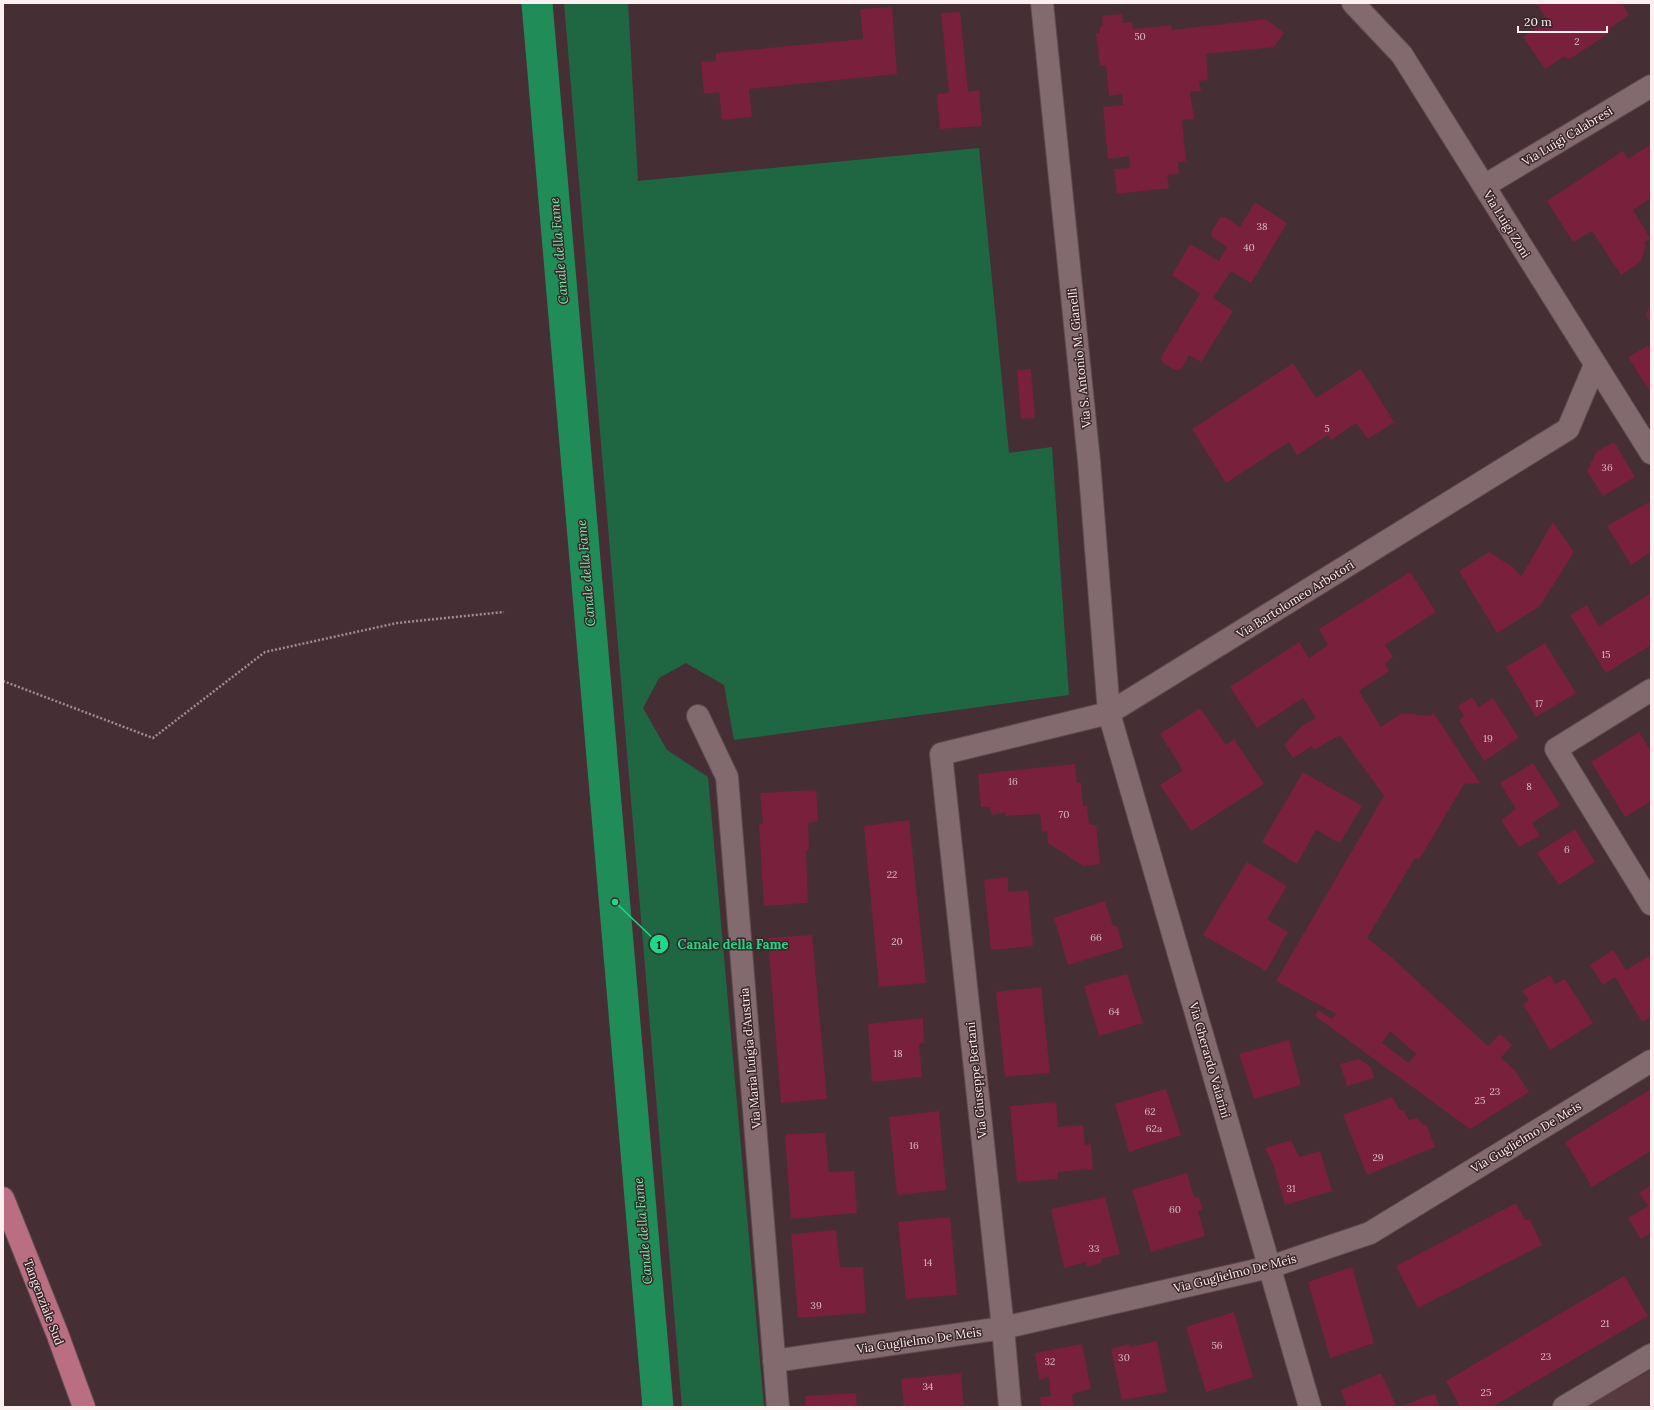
<svg xmlns="http://www.w3.org/2000/svg" width="1654" height="1410" viewBox="0 0 1654 1410" font-family="Lora,serif">
  <style>
    .built { fill: #563a40 }
    .green { fill: #1f6742 }
    .lines { fill: none; stroke-linecap: round; stroke-linejoin: round }
    .canal { stroke: #208c58; stroke-width: 31 }
    .building { fill: #78203c; fill-rule: evenodd }
    .street-casing { stroke: #5e4b4e; stroke-width: 24 }
    .primary-casing { stroke: #5e4b4e; stroke-width: 24 }
    .path { stroke: #9f8d90; stroke-width: 2.5; stroke-dasharray: 2 2; stroke-linecap: butt }
    .street { stroke: #836a6f; stroke-width: 22 }
    .primary { stroke: #ba6e81; stroke-width: 22 }
    .labels { text-anchor: middle; dominant-baseline: central; stroke-width: 3; stroke-linejoin: round; paint-order: stroke }
    .number-label { font-size: 10px; fill: #dcbbc4 }
    .street-label { font-size: 12px; fill: #feeff1; stroke: #3a252a }
    .water-label { font-size: 13px; font-style: italic; fill: #71f3ac; stroke: #3a252a }
    .leader { fill: none; stroke: #1fd887; stroke-width: 1.5 }
    .callout-dot { fill: #1fd887; stroke: #3a252a; stroke-width: 1.5 }
    .mark-label { font-size: 12px; text-anchor: middle; font-weight: bold; fill: #111 }
    .callout-label { font-size: 13px; text-anchor: middle; font-weight: bold; fill: #1fd887; stroke: #3a252a; stroke-width: 3; stroke-linejoin: round; paint-order: stroke }
  </style>
  <rect width="100%" height="100%" fill="#452f34"/>
  <path class="built" d="M1651,1370v37h-65z"/>
  <path class="green" d="M564,3h64l10,178 341,-33 30,305 43,-6 17,248 -335,45 -10,-55 -38,-22 -27,15 -16,30 24,42 41,27 56,630h-82z"/>
  <g class="lines">
    <path class="canal" d="M537,3l121,1404"/>
  </g>
  <path class="building" d="M1536,3h86l7,12 -19,13 -1,5 -39,26 -7,-2 -18,12 -22,-32 25,-16z
    M892,7l5,67 -148,15 3,28 -30,3 -3,-28 -15,2 -3,-32 15,-1v-8l147,-14 -3,-30z
    M960,12l8,80 11,-2 3,36 -42,3 -3,-35 12,-1 -8,-80z
    M1122,14l1,9 9,-1 1,7 38,-4 1,5 94,-11 18,14 -10,14 -68,7 2,26 -9,1 2,10 -11,1 4,27 -12,1 4,41 -8,1 1,12 -12,1 2,13 -52,6 -3,-25 16,-1 -1,-12 -21,3 -5,-52 20,-2 -1,-11 -13,2 -3,-31 -6,1 -4,-33h4v-7h3l-1,-10z
    M1651,144v54l-18,12 17,28 -6,5 2,3 -6,16 -19,13 -29,-44 -19,11 -26,-41 76,-50 5,8z
    M1255,202l32,21 -36,60 -20,-12 -18,27 20,13 -32,51 -12,-7 -7,13 -4,2 -5,-1 -11,-7 -1,-5 39,-63 -28,-19 18,-31 29,17 8,-14 -15,-10 -1,-5 9,-14 5,-1 15,10z
    M1651,303v21l-5,-9z
    M1651,344v49l-23,-36z
    M1293,363l23,35 45,-29 33,53 -26,17 -12,-16 -25,17 -3,-5 -31,20 -8,-13 -63,41 -34,-54z
    M1031,369l4,49 -14,1 -4,-49z
    M1614,442l21,35 -32,19 -16,-25 10,-20z
    M1651,501v51l-20,13 -24,-39z
    M1553,522l21,30 -35,55 -42,26 -38,-62 30,-19 24,15 8,10z
    M1410,572l26,40 -51,33 8,12 -8,6 4,8 -30,20 22,36 21,-14 29,3 2,-4 47,71 -16,1 -45,76 -4,-2 -48,80 24,19 97,89 12,-12 12,11 -11,13 13,11 15,23 -59,37 -155,-113 3,-6 14,9 4,-5 -60,-33 108,-185 -44,-61 -26,15 -2,-4 -19,12 -9,-13 18,-19 14,-8 -13,-20 -46,30 -27,-41 69,-45 10,16 19,-13 -9,-16zM1390,1031l26,23 -7,9 -27,-20z
    M1651,593v52l-45,28 -36,-58 17,-10 12,21z
    M1545,643l31,50 -40,24 -30,-50z
    M1472,697l7,10 14,-9 26,40 -35,23 -25,-41 5,-4 -6,-10z
    M1200,708l26,37 8,-6 30,45 -73,47 -31,-46 23,-15 -23,-36z
    M1639,732l12,19v50l-26,16 -34,-55z
    M1533,763l27,42 -28,18 8,13 -21,11 -18,-27 15,-11 -16,-26z
    M1075,764l2,19h4l2,23h4l2,18 7,1 4,39 -17,2 -35,-23 -1,-12 -5,1 -2,-18 -34,2v-4l-15,3 -1,-8h-9l-3,-33z
    M1303,772l59,34 -22,37 -24,-13 -19,34 -35,-22z
    M816,790l2,31 -10,2 1,26 -3,1 2,53 -44,3 -5,-82h4l-3,-31z
    M909,820l17,163 -47,4 -15,-161z
    M1575,829l20,33 -36,23 -22,-32z
    M1247,862l40,24 -20,33 21,13 -22,39 -63,-36z
    M1008,877v15l20,-2 5,56 -42,4 -7,-70z
    M1105,901l8,25h4l6,22 -55,17 -14,-47z
    M812,935l15,164 -46,4 -13,-165z
    M1613,950l13,20 25,-15v61l-9,6 -27,-45 -12,8 -13,-20z
    M1127,974l16,49 -44,13 -15,-50z
    M1550,975l5,9 10,-5 28,44 -43,27 -27,-46 6,-4 -7,-9z
    M1041,987l9,86 -45,4 -9,-85z
    M923,1018l1,25 -5,1 3,33 -50,5 -4,-58z
    M1289,1040l12,45 -47,14 -15,-45z
    M1359,1059l12,8 3,11 -27,8 -7,-22z
    M1166,1089l15,46 -52,17 -14,-48z
    M1651,1089v62l-59,36 -27,-45z
    M1392,1097l8,13 4,1 5,9 9,-2 5,7 3,-1 9,23 -68,28 -24,-60z
    M1056,1102l2,25 25,-2 2,20 6,-1 2,25 -35,3 -1,7 -40,3 -7,-76z
    M939,1111l7,79 -49,5 -8,-78z
    M825,1133l4,39 25,-1 3,42 -66,6 -6,-85z
    M1291,1140l8,17 21,-6 12,40 -47,14 -12,-41 -8,-16z
    M1187,1173l7,25 5,-1 4,12 -5,2 7,25 -54,16 -19,-62z
    M1651,1185v48l-10,6 -13,-21 20,-12 -9,-13z
    M1105,1197l15,57 -19,5 1,4 -15,4 -1,-5 -22,6 -13,-59z
    M1516,1203l9,17h5l12,25 -124,63 -22,-42z
    M950,1217l7,78 -51,4 -8,-77z
    M836,1230l4,37h23l3,46 -68,5 -7,-84z
    M1352,1267l22,76 -44,15 -22,-76z
    M1624,1276l24,40 -156,91h-32l-14,-26z
    M1234,1312l19,65 -47,15 -20,-65z
    M1157,1341l10,51 -45,8 -11,-51 17,-5 2,3z
    M1082,1344l9,45 -19,5 2,13h-33l-1,-10 11,-1 -2,-19 -10,3 -4,-27z
    M961,1373l3,34h-60l-3,-28z
    M1381,1373l16,34h-50l-6,-17z
    M856,1393l1,14h-51l-1,-11z
    M1435,1394l5,13h-40l22,-9z"/>
  <g class="lines">
    <defs>
      <path id="street" d="M1042,3l47,458 20,252 201,694
        M1353,3l49,52 249,398
        M1484,186l167,-100
        M1651,690l-95,59 95,155
        M698,716l29,61 51,630
        M774,1361l229,-33 267,-61 100,-34 281,-172
        M1010,1407l-7,-79 -62,-574 168,-41 459,-284 27,-64
        M1564,1407l87,-52"/>
      <path id="primary" d="M3,1198l54,135 27,74"/>
    </defs>
    <use href="#street" class="street-casing"/>
    <use href="#primary" class="primary-casing"/>
    <path class="path" d="M3,681l150,57 112,-86 132,-29 107,-11"/>
    <use href="#street" class="street"/>
    <use href="#primary" class="primary"/>
  </g>
  <g class="labels">
    <g class="number-label">
      <text x="1140" y="36">50</text>
      <text x="1577" y="41">2</text>
      <text x="1262" y="226">38</text>
      <text x="1249" y="247">40</text>
      <text x="1327" y="428">5</text>
      <text x="1607" y="467">36</text>
      <text x="1606" y="654">15</text>
      <text x="1539" y="703">17</text>
      <text x="1488" y="738">19</text>
      <text x="1013" y="781">16</text>
      <text x="1529" y="786">8</text>
      <text x="1064" y="814">70</text>
      <text x="1567" y="849">6</text>
      <text x="892" y="874">22</text>
      <text x="1096" y="937">66</text>
      <text x="897" y="941">20</text>
      <text x="1114" y="1011">64</text>
      <text x="898" y="1053">18</text>
      <text x="1495" y="1091">23</text>
      <text x="1480" y="1100">25</text>
      <text x="1150" y="1111">62</text>
      <text x="1154" y="1128">62a</text>
      <text x="914" y="1145">16</text>
      <text x="1378" y="1157">29</text>
      <text x="1291" y="1188">31</text>
      <text x="1175" y="1209">60</text>
      <text x="1094" y="1248">33</text>
      <text x="928" y="1262">14</text>
      <text x="816" y="1305">39</text>
      <text x="1605" y="1323">21</text>
      <text x="1217" y="1345">56</text>
      <text x="1546" y="1356">23</text>
      <text x="1124" y="1357">30</text>
      <text x="1050" y="1361">32</text>
      <text x="928" y="1386">34</text>
      <text x="1486" y="1392">25</text>
    </g>
    <g class="street-label">
      <text transform="translate(1567 136) rotate(-31)">Via Luigi Calabresi</text>
      <text transform="translate(1507 224) rotate(58)">Via Luigi Zoni</text>
      <text transform="translate(1079 358) rotate(-96)">Via S. Antonio M. Gianelli</text>
      <text transform="translate(1295 599) rotate(-32)">Via Bartolomeo Arbotori</text>
      <text transform="translate(750 1058) rotate(-95)">Via Maria Luigia d'Austria</text>
      <text transform="translate(1210 1060) rotate(74)">Via Gherardo Vaiarini</text>
      <text transform="translate(976 1080) rotate(-96)">Via Giuseppe Bertani</text>
      <text transform="translate(1526 1137) rotate(-31)">Via Guglielmo De Meis</text>
      <text transform="translate(1235 1273) rotate(-14)">Via Guglielmo De Meis</text>
      <text transform="translate(44 1302) rotate(69)">Tangenziale Sud</text>
      <text transform="translate(919 1340) rotate(-8)">Via Guglielmo De Meis</text>
    </g>
    <g class="water-label">
      <text transform="translate(559 251) rotate(-95)">Canale della Fame</text>
      <text transform="translate(586 573) rotate(-95)">Canale della Fame</text>
      <text transform="translate(643 1231) rotate(-95)">Canale della Fame</text>
    </g>
  </g>
  <path class="leader" d="M615 902L659 944"/>
  <g class="callout-dot">
    <circle cx="615" cy="902" r="4"/>
    <circle cx="659" cy="944" r="10"/>
  </g>
  <g class="mark-label">
    <text x="659" y="949">1</text>
  </g>
  <g class="callout-label">
    <text x="733" y="949">Canale della Fame</text>
  </g>
  <rect width="1654" height="1410" fill="none" stroke="#feeff1" stroke-width="8"/>
  <path d="M1518 26v6h89v-6" fill="none" stroke="#feeff1" stroke-width="2"/>
  <text x="1524" y="26" font-size="12" fill="#feeff1" stroke="#3a252a" stroke-width="3" paint-order="stroke">20 m</text>
</svg>
